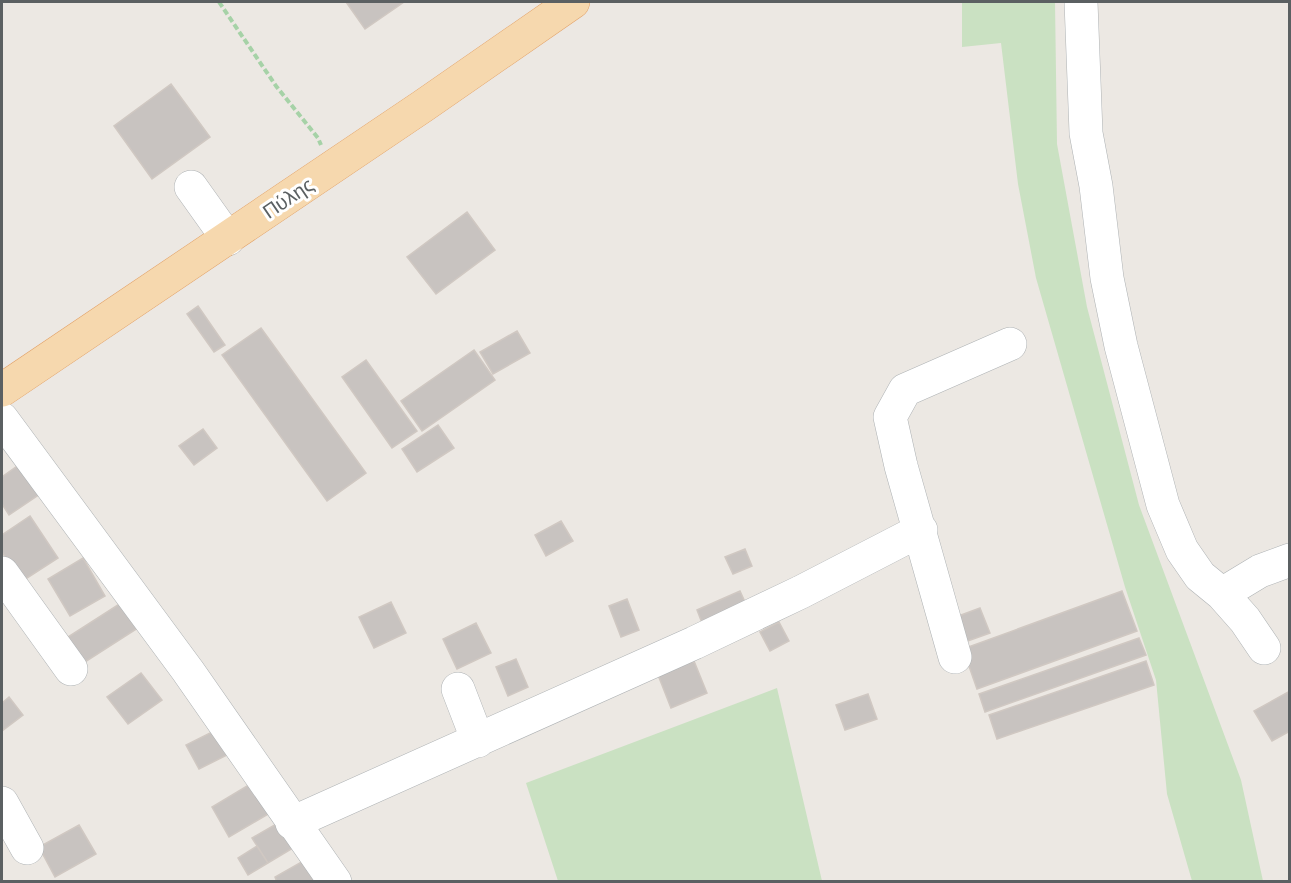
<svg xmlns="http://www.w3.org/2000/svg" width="1291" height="883" viewBox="0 0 1291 883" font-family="'Work Sans',sans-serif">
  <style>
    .green { fill: #cae1c2 }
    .building { fill: #c8c3c0; stroke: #d0c8c2; stroke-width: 1.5 }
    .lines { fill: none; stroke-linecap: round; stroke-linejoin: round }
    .minor-casing { stroke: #aeb2b4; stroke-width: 34 }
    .major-casing { stroke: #e2a066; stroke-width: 34 }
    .path { stroke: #a6d2a7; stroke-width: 4; stroke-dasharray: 6 3; stroke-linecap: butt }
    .minor { stroke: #fff; stroke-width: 33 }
    .major { stroke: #f6d8ae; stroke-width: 33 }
    .labels { text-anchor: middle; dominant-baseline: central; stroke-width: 6; stroke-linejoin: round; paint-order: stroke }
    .street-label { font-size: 20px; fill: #5b6062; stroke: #fff }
  </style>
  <rect width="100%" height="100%" fill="#ece8e3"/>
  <path class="green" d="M962,2h93l2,142 30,163 52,198 102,275 22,101h-71l-25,-87 -11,-114 -31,-93 -89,-309 -18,-94 -17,-141 -39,4z
    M777,688l45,193h-264l-32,-98z"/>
  <path class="building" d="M346,2h58l-39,27z
    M171,84l39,53 -58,42 -38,-53z
    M467,212l28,38 -59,44 -29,-37z
    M198,306l27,39 -11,7 -27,-38z
    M261,328l105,145 -39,28 -105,-146z
    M517,331l13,22 -37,21 -13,-22z
    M474,350l21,30 -73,51 -21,-30z
    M366,360l51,71 -25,17 -50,-71z
    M438,425l16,23 -37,24 -15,-23z
    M203,429l14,19 -23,17 -15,-19z
    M20,464l20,30 -31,21 -7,-11v-27z
    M30,516l28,42 -37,24 -19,-30v-17z
    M561,521l12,20 -27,15 -11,-21z
    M745,549l7,17 -19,8 -8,-17z
    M83,558l22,38 -35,20 -22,-37z
    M740,591l6,13 -44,19 -5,-13z
    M1122,591l15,40 -160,58 -14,-40z
    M627,599l12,31 -18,7 -12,-31z
    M124,601l17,25 -56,36 -17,-25z
    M391,602l15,31 -32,15 -15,-31z
    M980,608l10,25 -28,10 -9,-25z
    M779,622l10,19 -19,10 -10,-19z
    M476,623l15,30 -34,16 -14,-30z
    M1139,638l7,17 -161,57 -6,-18z
    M516,659l12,28 -20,9 -12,-29z
    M694,661l13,32 -36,15 -13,-33z
    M1146,661l8,24 -157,54 -8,-24z
    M141,673l21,27 -34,24 -21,-27z
    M1290,691v40l-18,10 -18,-30z
    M868,694l9,25 -32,11 -9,-25z
    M9,697l14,18 -21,16v-28z
    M220,728l13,24 -34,17 -13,-24z
    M252,783l18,30 -41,24 -17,-30z
    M278,823l15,25 -25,15 -16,-25z
    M79,825l17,29 -41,23 -16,-30z
    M257,846l11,17 -20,12 -10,-17z
    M305,860l12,22h-40l-2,-5z"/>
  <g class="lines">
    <defs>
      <path id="minor" d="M1081,2l5,131 10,53 11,92 14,68 42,159 19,45 18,26 22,18 23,26 19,28
        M191,187l37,52
        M2,419l186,252 147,211
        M2,573l69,96
        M1222,594l38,-23 30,-11
        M955,657l-54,-191 -11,-49 15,-27 105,-46
        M458,689l20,52
        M2,803l25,45
        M292,823l402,-180 107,-51 120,-62"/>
      <path id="major" d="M2,390l421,-284 150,-104"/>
    </defs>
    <use href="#minor" class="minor-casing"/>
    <use href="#major" class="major-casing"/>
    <path class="path" d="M219,2l57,84 42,52 3,7"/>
    <use href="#minor" class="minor"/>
    <use href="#major" class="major"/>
  </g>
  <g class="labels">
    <g class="street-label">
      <text transform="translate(288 198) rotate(-34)">Πύλης</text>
    </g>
  </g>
  <rect width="1291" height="883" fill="none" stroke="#5b6062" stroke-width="6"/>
</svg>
